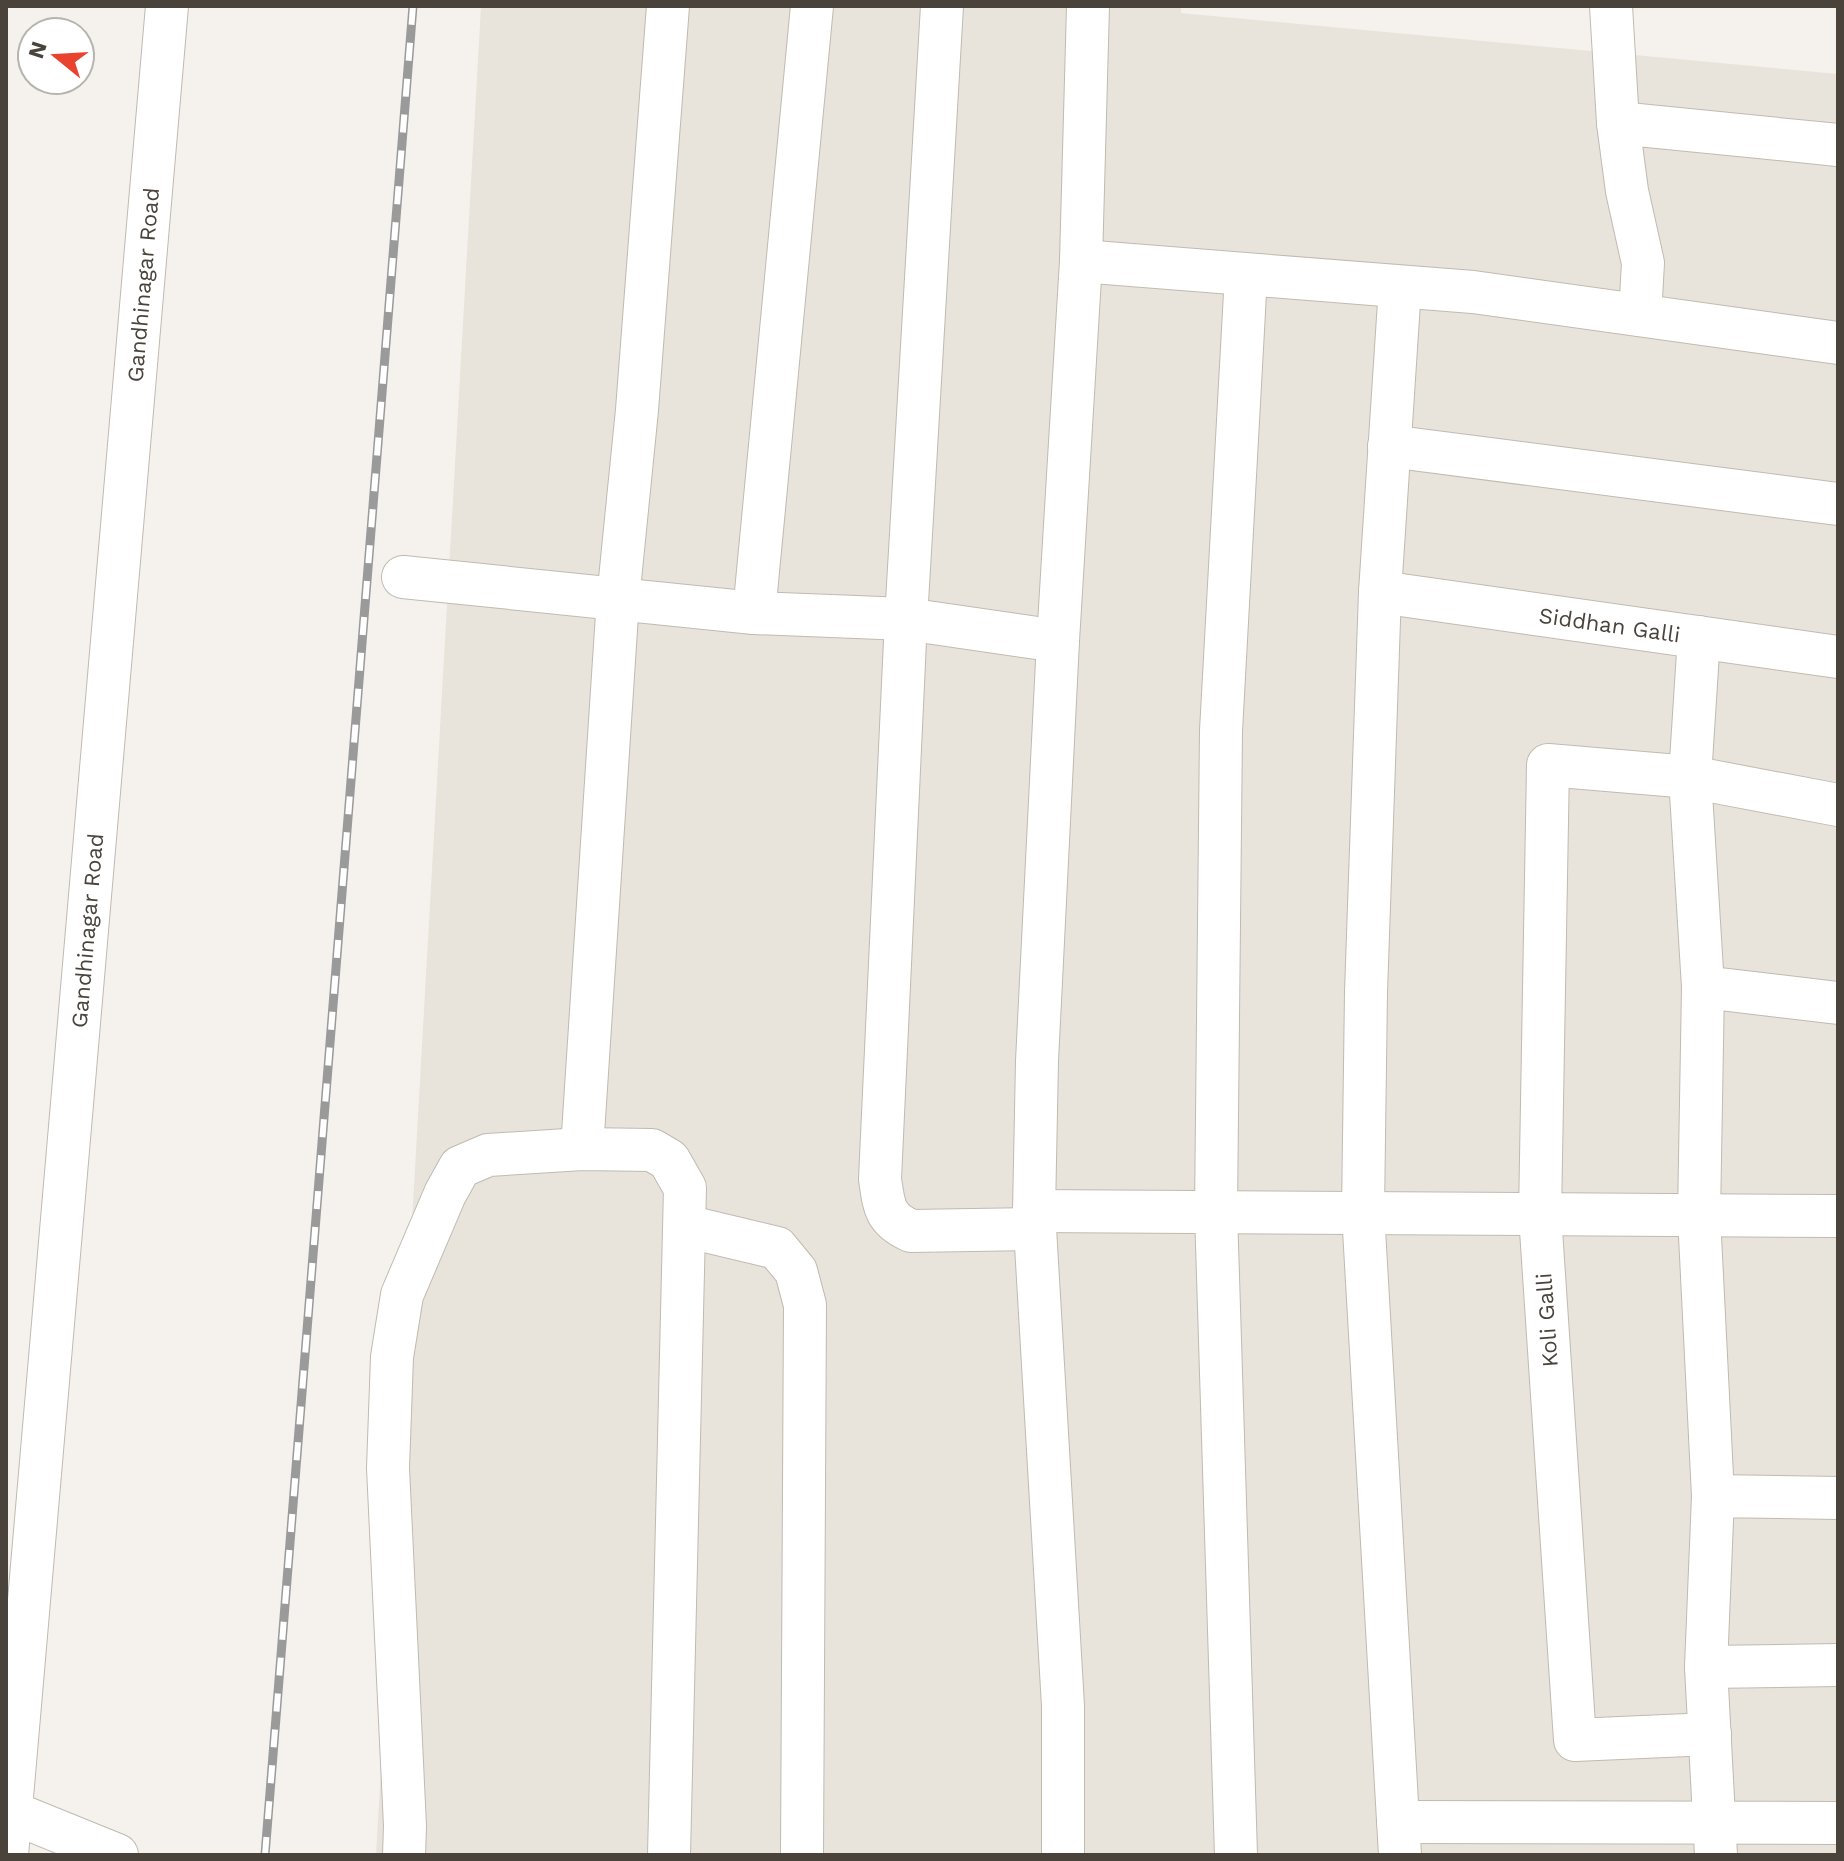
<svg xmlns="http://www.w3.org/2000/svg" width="1844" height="1861" viewBox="0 0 1844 1861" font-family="'Work Sans',sans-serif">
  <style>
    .residential { fill: #e9e4db }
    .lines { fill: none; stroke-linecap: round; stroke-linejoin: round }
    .minor-casing { stroke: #c0bab0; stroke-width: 44 }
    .minor { stroke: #fff; stroke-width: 42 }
    .rail-casing { stroke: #9a9a9a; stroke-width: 9 }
    .rail { stroke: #fff; stroke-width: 6; stroke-dasharray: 18; stroke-linecap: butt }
    .labels { text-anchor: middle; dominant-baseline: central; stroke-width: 6; stroke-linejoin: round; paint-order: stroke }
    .street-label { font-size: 22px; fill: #49433b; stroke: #fff }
  </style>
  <rect width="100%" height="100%" fill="#f5f2ed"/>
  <path class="residential" d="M481,6h700v7l657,61v1781h-1462z"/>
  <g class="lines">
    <defs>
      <g id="minor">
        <path d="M942,6l-36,613 -26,560c4,27 4,40 31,52l124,-2"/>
        <path d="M1611,6l7,117"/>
        <path d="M1081,261l392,31 365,51"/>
        <path d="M1640,315l3,-52 -16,-72 -9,-68 220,22"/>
        <path d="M1389,446l449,58"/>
        <path d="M403,577l351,36 152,6 152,22"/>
        <path id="s1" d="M1380,592l458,65"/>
        <path d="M754,613l58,-607"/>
        <path d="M1699,637l-9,140 13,210 135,16"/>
        <path d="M1703,987l-4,229 14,280"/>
        <path d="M582,1149l36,-550 19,-189 31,-404"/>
        <path d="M1034,1211l804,5"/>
        <path d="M685,1226l92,22 19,23 9,34 -3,550"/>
        <path d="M1706,1667l132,-2"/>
        <path d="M1710,1734l-135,6 -35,-525 8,-450 142,12 148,28"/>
        <path d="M6,1810l111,45"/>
        <path d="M1398,1822l440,1"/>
        <path id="s2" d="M7,1855l160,-1849"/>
        <path d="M404,1855l1,-29 -17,-358 4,-111 10,-62 43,-101 15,-27 28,-12 94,-6 70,1 17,10 16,28 -16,667"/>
        <path d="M1063,1855v-149l-29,-495 3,-150 21,-420 23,-380 7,-255"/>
        <path d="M1236,1855l-20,-643 5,-481 25,-456"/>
        <path d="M1400,1855l-37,-643 3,-220 14,-400 20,-305"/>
        <path d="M1716,1855l-10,-188 7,-171 125,2"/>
      </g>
    </defs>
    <use href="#minor" class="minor-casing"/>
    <use href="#minor" class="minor"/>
    <defs>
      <path id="rail" d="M265,1855l148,-1849"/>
    </defs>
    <use href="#rail" class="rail-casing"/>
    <use href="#rail" class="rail"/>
  </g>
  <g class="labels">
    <g class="street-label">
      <text stroke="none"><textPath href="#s2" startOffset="1576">Gandhinagar Road</textPath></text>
      <text stroke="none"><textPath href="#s1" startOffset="232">Siddhan Galli</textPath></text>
      <text stroke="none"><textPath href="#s2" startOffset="928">Gandhinagar Road</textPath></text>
      <text transform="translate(1547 1320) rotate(-94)">Koli Galli</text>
    </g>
  </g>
  <rect width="1844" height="1861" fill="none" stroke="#49433b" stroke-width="16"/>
  <g transform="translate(56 56) rotate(288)"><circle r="38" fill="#ffffff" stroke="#b6b4b1" stroke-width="2"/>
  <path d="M0-6L14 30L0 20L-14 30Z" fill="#e94330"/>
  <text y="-12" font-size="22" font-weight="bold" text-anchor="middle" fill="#49433b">N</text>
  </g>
</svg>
